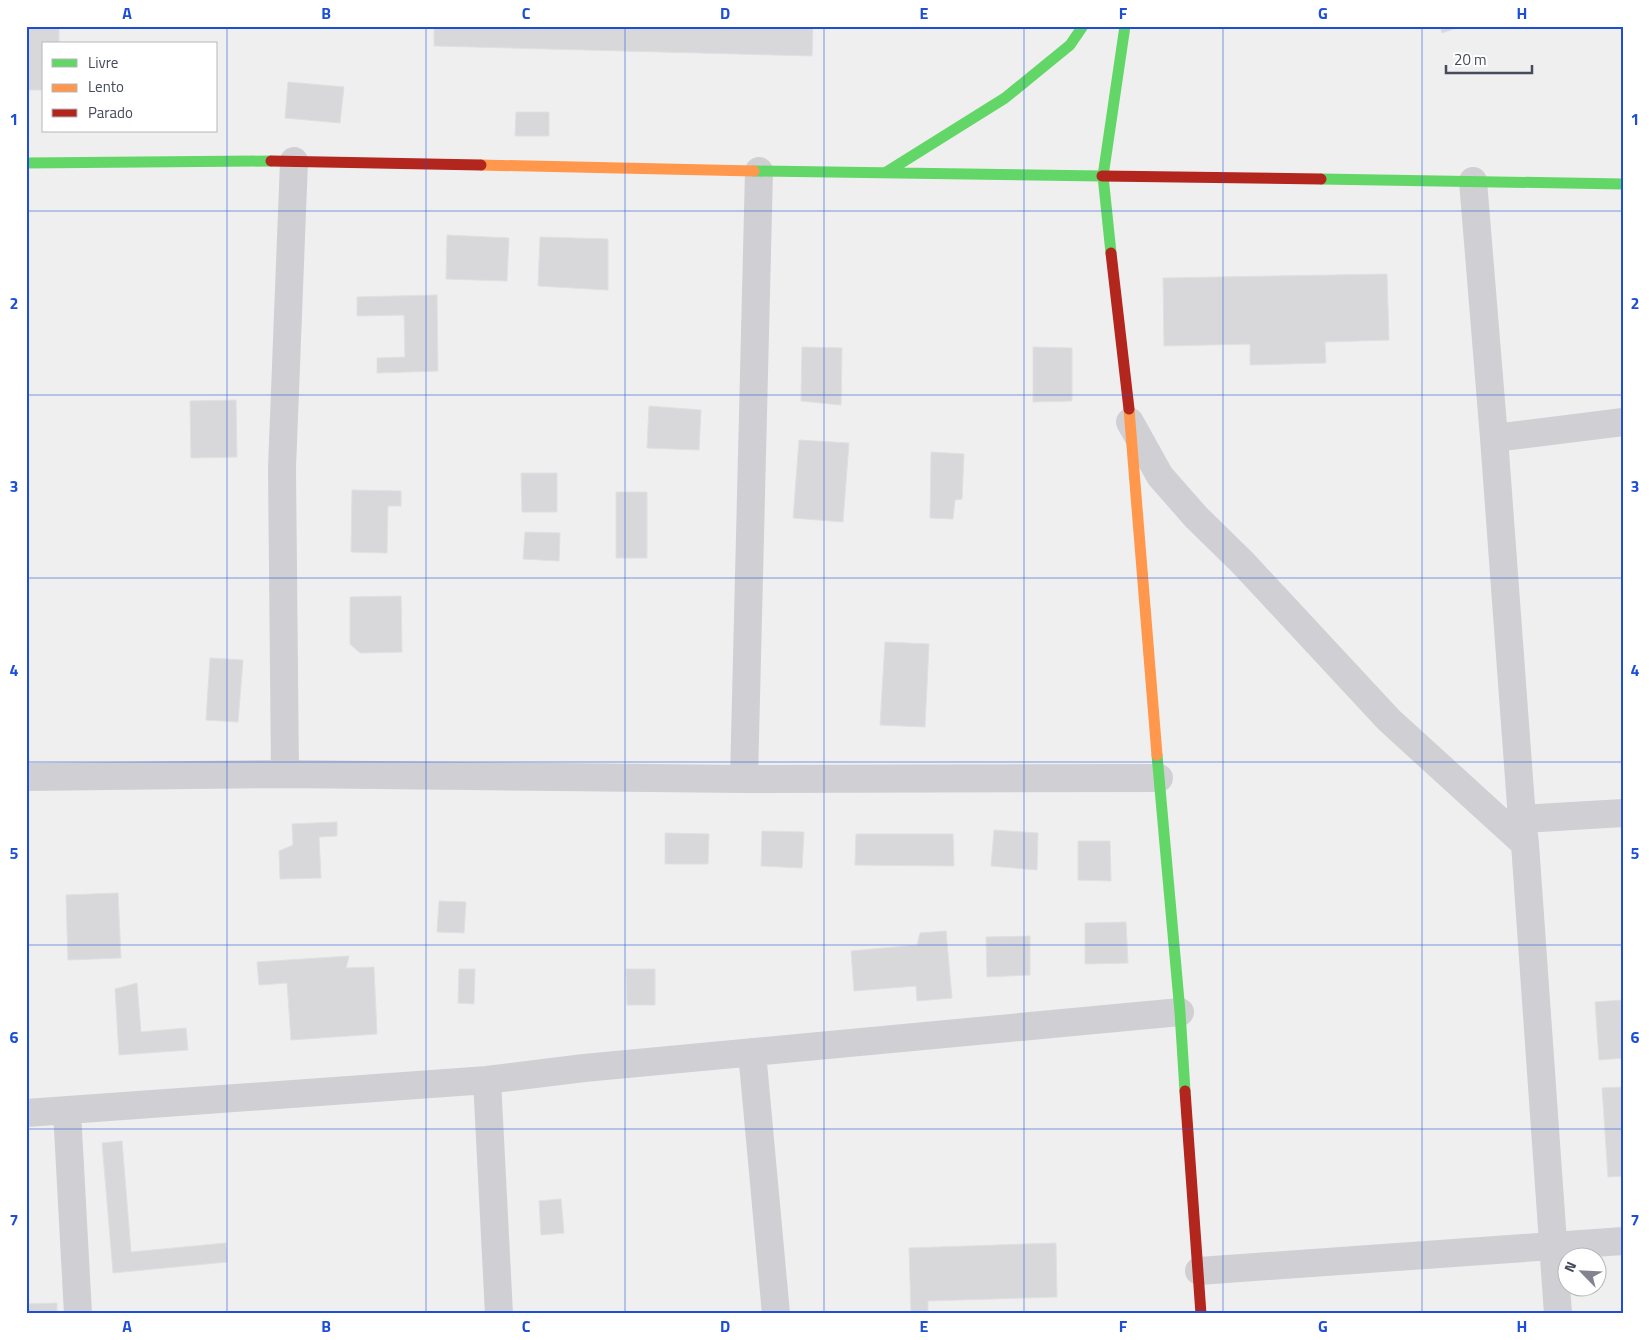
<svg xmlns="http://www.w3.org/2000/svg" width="1649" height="1340" viewBox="0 0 1649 1340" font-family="'Titillium Web',sans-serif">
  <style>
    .building { fill: #d8d8db; stroke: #e0e0e2 }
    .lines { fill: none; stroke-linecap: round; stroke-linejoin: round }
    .street { stroke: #d0d0d4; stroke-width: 28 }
    .fast { stroke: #63d668; stroke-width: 11 }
    .slow { stroke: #ff974d; stroke-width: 11 }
    .jam { stroke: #b3261e; stroke-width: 11 }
    .grid { fill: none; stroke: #1d4ed8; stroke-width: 1; stroke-opacity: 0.55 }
    .neatline { fill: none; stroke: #1d4ed8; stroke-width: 2 }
    .grid-label { font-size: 16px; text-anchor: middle; font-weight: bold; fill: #1d4ed8 }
  </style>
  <rect width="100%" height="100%" fill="#efefef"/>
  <path class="building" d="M26,26h33v18h-15v46h-18z
    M434,26h379l-1,30 -378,-10z
    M1440,26h22l-20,7z
    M288,82l56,5 -4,36 -55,-5z
    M516,112h33v24h-34z
    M447,235l62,3 -2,43 -61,-2z
    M540,237l68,2v51l-70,-4z
    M1387,274l2,66 -64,2 1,21 -76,2v-21l-86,2 -1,-68z
    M437,295l1,76 -61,2v-15l28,-1 -1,-42 -47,1v-19z
    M802,347l40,1 -1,57 -40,-4z
    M1033,347l39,1v53l-39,1z
    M236,400l1,57 -46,1 -1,-57z
    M649,406l52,4 -2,40 -52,-2z
    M799,440l50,3 -6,79 -50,-4z
    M931,452l33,2 -2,45 -7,1 -2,19 -23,-1z
    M521,473h36v39h-35z
    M352,490l49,1v15h-13l-1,47 -36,-1z
    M616,492h31v66h-31z
    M525,532l35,1 -1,28 -36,-2z
    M401,596l1,56 -42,1 -10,-9v-47z
    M885,642l44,2 -4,83 -45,-2z
    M210,658l33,2 -5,62 -32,-2z
    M337,822v14l-18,1 2,41 -41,1 -1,-28 14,-6 -1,-21z
    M994,830l44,3 -1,37 -46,-4z
    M762,831l42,1 -2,36 -41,-2z
    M665,833l44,1 -1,30h-43z
    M856,834h97l1,32 -99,-1z
    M1078,841h32l1,40 -33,-1z
    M118,893l3,65 -53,2 -2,-65z
    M439,901l27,1 -2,31 -27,-1z
    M1126,922l2,41 -43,1v-41z
    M946,931l6,67 -35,3 -1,-15 -62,5 -3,-40 66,-6 3,-12z
    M1030,936v39l-43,2 -1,-40z
    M349,956l-3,12 28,-1 3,67 -86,6 -4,-57 -28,2 -2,-23z
    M459,969h16l-1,35 -16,-1z
    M626,969h29v36h-28z
    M137,983l4,49 45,-4 2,22 -69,5 -4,-66z
    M1623,1000v58l-24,2 -4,-58z
    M1623,1087v89l-15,1 -6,-89z
    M122,1141l9,111 95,-9 1,19 -114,11 -11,-130z
    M561,1199l3,34 -23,2 -2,-34z
    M1056,1243l1,54 -129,4v13h-17l-2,-66z
    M57,1303v11h-31v-10z"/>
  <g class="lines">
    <path class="street" d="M1473,181l21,257 28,381 3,25 33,470
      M1130,422l30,54 36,41 47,46 146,157 136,124
      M1494,438l129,-16
      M285,774l-3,-306 12,-307
      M26,777l259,-3 459,5 415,-1
      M744,779l15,-608
      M1522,819l101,-6
      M752,1052l24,262
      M487,1080l12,234
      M67,1111l11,203
      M26,1113l461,-33 97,-12 596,-56
      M1199,1271l424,-30"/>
    <path class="fast" d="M26,163l245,-2
      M754,171l348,5
      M885,173l120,-75 65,-53 13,-19
      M1321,179l302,5
      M1111,253l-8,-77 22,-150
      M1157,755l23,257 5,79"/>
    <path class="slow" d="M481,165l273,6
      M1129,409l28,346"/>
    <path class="jam" d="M271,161l210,4
      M1102,176l219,3
      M1111,253l18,156
      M1185,1091l16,223"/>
  </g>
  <path class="grid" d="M227,26v1288M426,26v1288M625,26v1288M824,26v1288M1024,26v1288M1223,26v1288M1422,26v1288M26,211h1597M26,395h1597M26,578h1597M26,762h1597M26,945h1597M26,1129h1597"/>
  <rect width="1649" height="1340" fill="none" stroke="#ffffff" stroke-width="55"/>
  <rect x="42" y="42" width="175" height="90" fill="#ffffff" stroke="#b5b7bd"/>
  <rect x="52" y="59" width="25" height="8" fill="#63d668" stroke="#b5b7bd"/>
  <text x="88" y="68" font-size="15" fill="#464a5b">Livre</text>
  <rect x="52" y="84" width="25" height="8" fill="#ff974d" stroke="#b5b7bd"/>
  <text x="88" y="92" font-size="15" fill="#464a5b">Lento</text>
  <rect x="52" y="109" width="25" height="8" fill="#b3261e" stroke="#b5b7bd"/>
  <text x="88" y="118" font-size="15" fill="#464a5b">Parado</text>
  <g transform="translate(1582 1272) rotate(294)"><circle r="24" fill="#ffffff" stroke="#b5b7bd"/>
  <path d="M0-4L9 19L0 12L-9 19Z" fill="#81848f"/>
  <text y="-8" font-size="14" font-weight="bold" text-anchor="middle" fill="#464a5b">N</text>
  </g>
  <path d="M1446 65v8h86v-8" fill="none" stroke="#464a5b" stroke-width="2.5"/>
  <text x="1454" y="65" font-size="15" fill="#464a5b" stroke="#ffffff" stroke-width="4" paint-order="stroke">20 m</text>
  <rect x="28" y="28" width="1594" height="1284" class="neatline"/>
  <g class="grid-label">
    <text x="127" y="19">A</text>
    <text x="326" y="19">B</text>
    <text x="526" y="19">C</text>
    <text x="725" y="19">D</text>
    <text x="924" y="19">E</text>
    <text x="1123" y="19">F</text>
    <text x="1323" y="19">G</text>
    <text x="1522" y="19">H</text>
    <text x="14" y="125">1</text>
    <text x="1635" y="125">1</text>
    <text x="14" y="309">2</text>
    <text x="1635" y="309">2</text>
    <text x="14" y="492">3</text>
    <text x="1635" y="492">3</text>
    <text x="14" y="676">4</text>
    <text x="1635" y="676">4</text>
    <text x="14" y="859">5</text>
    <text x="1635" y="859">5</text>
    <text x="14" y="1043">6</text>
    <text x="1635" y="1043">6</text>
    <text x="14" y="1226">7</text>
    <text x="1635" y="1226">7</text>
    <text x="127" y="1332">A</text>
    <text x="326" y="1332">B</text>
    <text x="526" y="1332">C</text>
    <text x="725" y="1332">D</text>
    <text x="924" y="1332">E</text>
    <text x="1123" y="1332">F</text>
    <text x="1323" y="1332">G</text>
    <text x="1522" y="1332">H</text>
  </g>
</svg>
